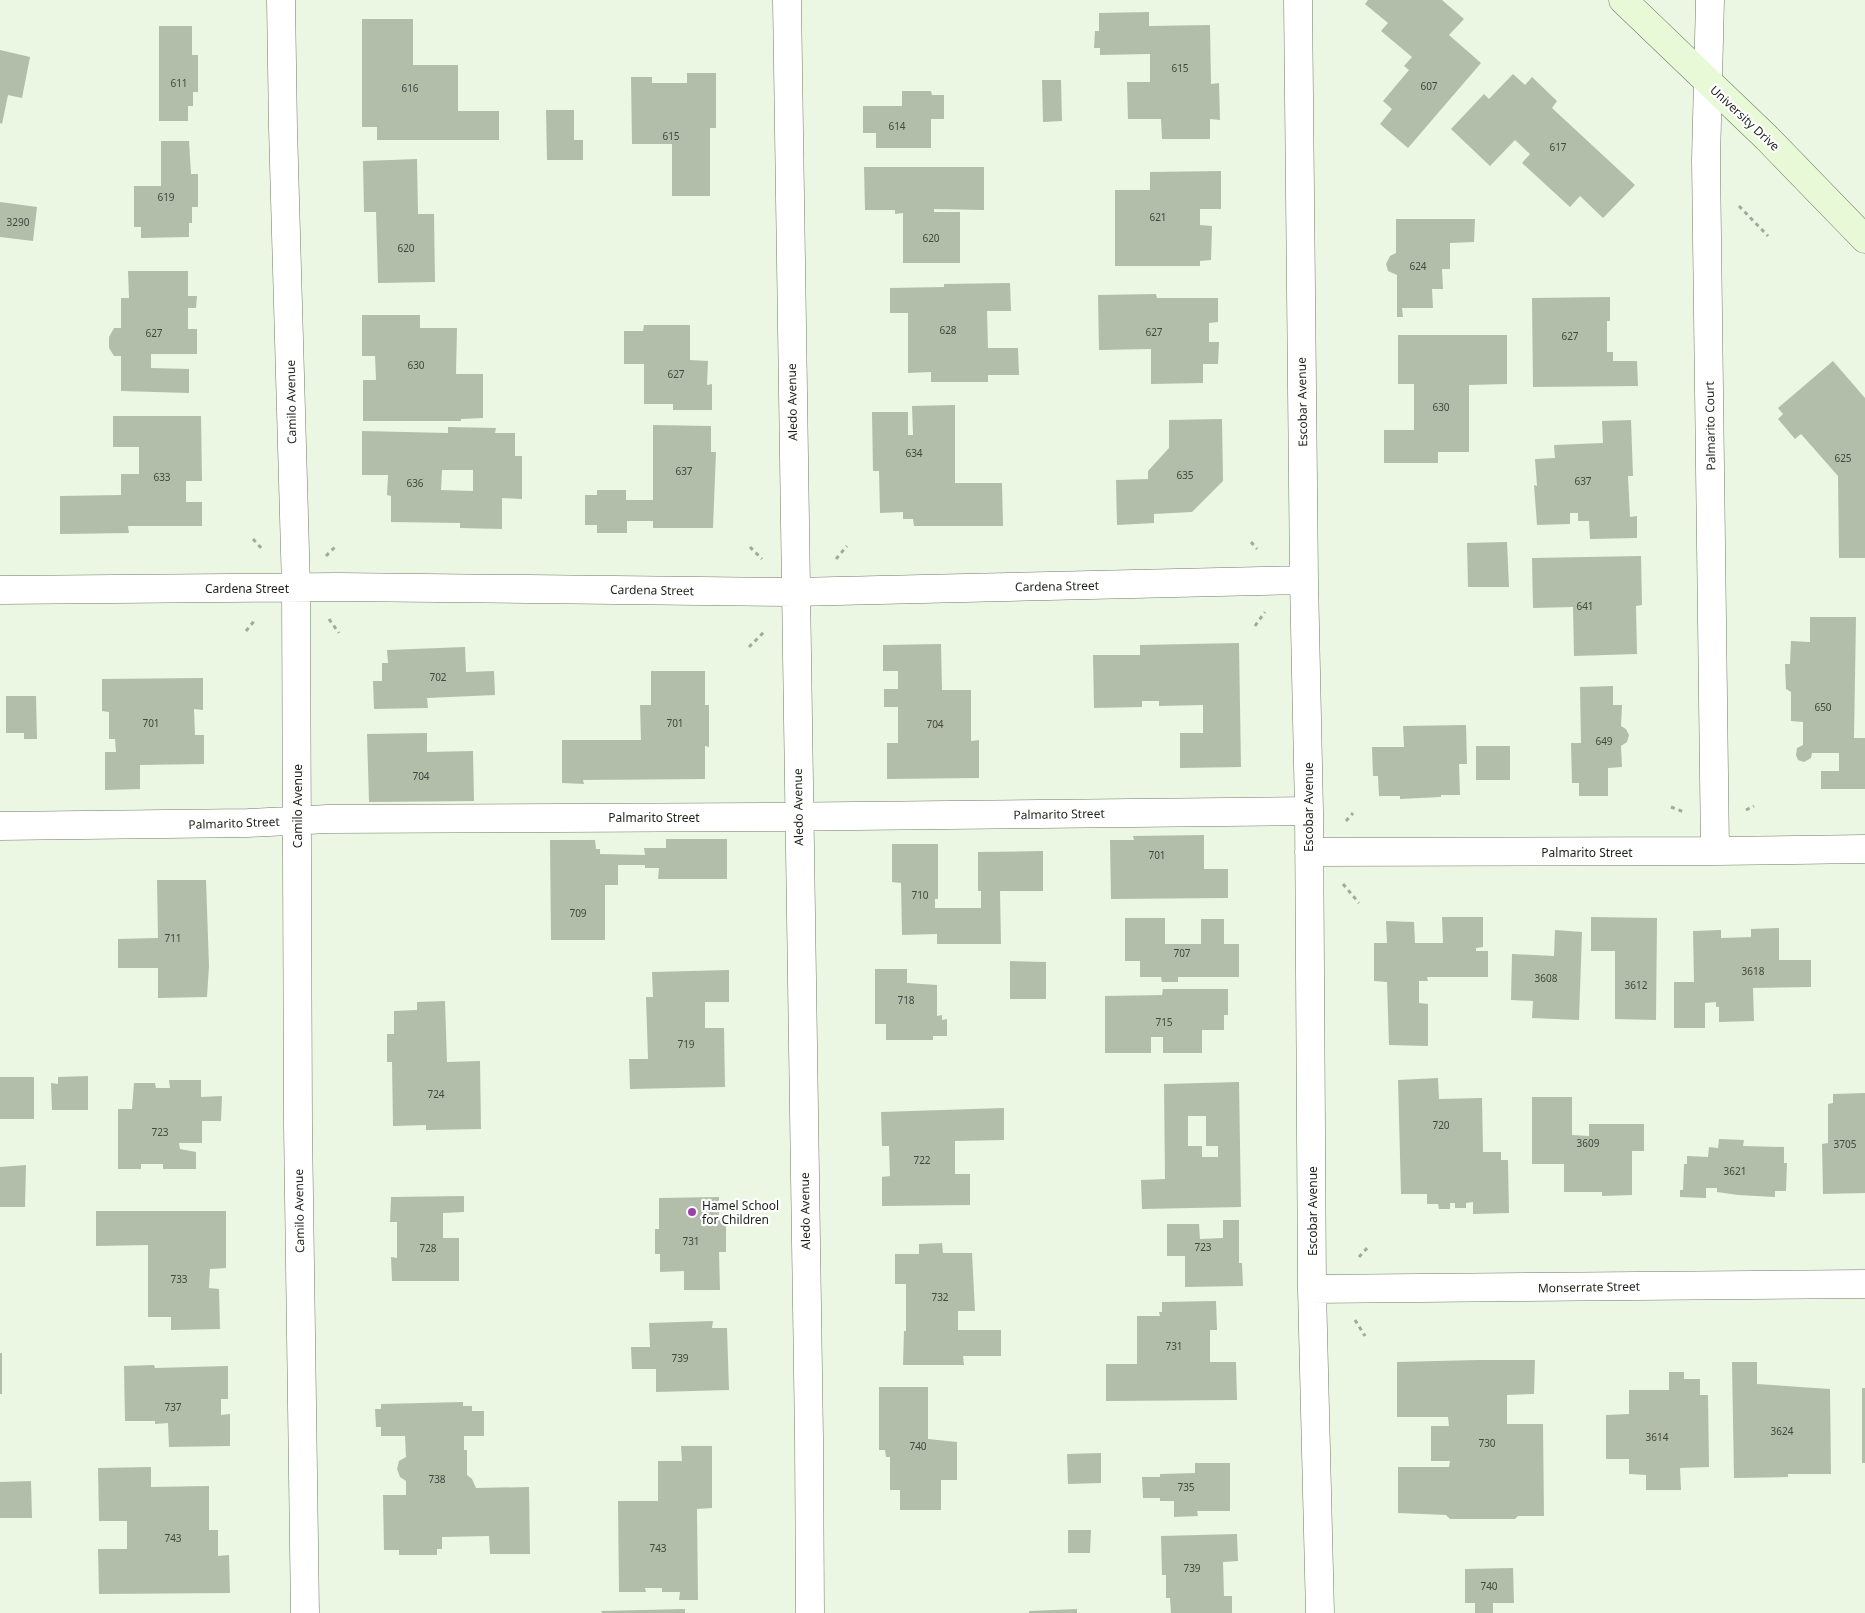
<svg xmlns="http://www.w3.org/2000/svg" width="1865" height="1613" viewBox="0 0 1865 1613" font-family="'Noto Sans',sans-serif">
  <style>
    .building { fill: #b3beaa; fill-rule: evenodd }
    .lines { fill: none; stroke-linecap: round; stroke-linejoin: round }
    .street-casing { stroke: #717c69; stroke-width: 29 }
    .secondary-casing { stroke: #717c69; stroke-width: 29 }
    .path { stroke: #a2ab9b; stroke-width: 3; stroke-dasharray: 4 4; stroke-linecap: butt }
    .street { stroke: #fff; stroke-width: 28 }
    .secondary { stroke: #e8f9d7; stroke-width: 28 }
    .poi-dot { fill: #9c40aa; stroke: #fff; stroke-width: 2 }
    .labels { text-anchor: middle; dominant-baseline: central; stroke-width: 4.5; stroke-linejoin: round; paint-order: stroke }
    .number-label { font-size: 10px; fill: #42483d }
    .street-label { font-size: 12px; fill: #1c2119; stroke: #fff }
    .poi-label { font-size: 12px; fill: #1c2119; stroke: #fff; text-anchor: start }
  </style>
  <rect width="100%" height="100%" fill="#ebf7e2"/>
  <path class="building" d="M1368,0h74l22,19 -15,16 32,28 -73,85 -28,-24 12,-15 -9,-8 26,-31 -5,-4 8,-9 -31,-26 7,-8 -23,-19z
    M1149,12v14l61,-1 1,59 8,-1 1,37 -10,-1v20h-48l-1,-20h-33l-1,-37h23v-28l-50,1v-7h-6l1,-17h4v-18z
    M362,19h51v46h45v46h41v29h-122v-13h-15z
    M159,26h33v29h6v37h-5v14h-5v15h-29z
    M0,50l30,7 -8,41 -14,-3 -6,29 -2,-1z
    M687,73h29v55h-6v68h-38v-52h-40l-1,-67h21v6h35z
    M1513,74l12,11 7,-8 25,24 -5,7 83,77 -32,33 -23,-22 -10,11 -48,-44 8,-9 -15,-14 -25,26 -39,-37 33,-35 5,5z
    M1042,80h19l1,41 -19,1z
    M902,91h29l1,4h12v24h-13v29h-55v-15h-13v-27h39z
    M546,110h28v30h9v20h-36z
    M161,141h28l2,33h7v33h-6v16h-3v14l-48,1v-11h-7v-41h27z
    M417,159l1,55h16l1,68 -57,1 -2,-71h-12l-1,-51z
    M864,167h120v43l-50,-1v3h26v51h-57v-50l-8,1v-4h-30z
    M1221,171v38h-21v16l12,1 -1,34 -11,1v5h-85v-76h35v-18z
    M0,202l37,5 -4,34 -33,-4z
    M1396,219h79l-1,23 -24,1v26h-8l1,20h-11l1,19h-31l1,9h-6v-42l-9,-4 -2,-7 4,-8 6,-3z
    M128,271h60v25h9l-1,12h-8v21h9v25h-46v14l38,1v24l-68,-2v-35h-7l-5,-8v-11l5,-9h7v-30h8z
    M1010,283l1,28h-24l1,37h30l1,27h-31v7h-57v-10l-23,1v-60h-18v-25l54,-1v-3z
    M1156,294l1,4h61v24l-9,1v19h10l-1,22h-15v19l-52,1v-35l-52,1 -1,-55z
    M1610,297v24h-3v31h6v9h24l1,25 -105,1 -1,-89z
    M362,315h58v13h37l-1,46h27v44l-22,1v2h-98v-41h13l-1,-24h-13z
    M644,325h46v35l18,1 -1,24 5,-1v26h-39v-6h-29v-40h-20v-33h19z
    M1398,335h109v49l-38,1v67h-31v11h-54v-33h30v-46h-16z
    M1833,361l32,37v160h-26l-1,-82 -37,-42 -6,5 -17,-20 5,-5 -5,-6z
    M955,405v78h47l1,43h-89l-1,-7h-10v-7l-23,1 -1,-42h-6l-1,-59h36v23h5l-1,-29z
    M113,416h88l1,65h-16v21h16v24h-74l1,7 -69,1v-38l61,-1v-21h18v-27h-26z
    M1222,419l1,62 -31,31 -38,2v9l-37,2 -1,-45 32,-1v-8l21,-23v-28z
    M1631,420l2,56h-5l2,41 7,-1v22l-47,1 -1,-18h-11v-8h-8v11l-33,1 -3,-40 3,1 -2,-27 20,-1 -1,-13 49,-2 -1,-22z
    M653,425l58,1v26h5l-3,76h-60v-7h-26v12h-30v-8h-12v-30h12v-5h29v10h27z
    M448,427l48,1 -1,5h20v23h7v43l-20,-1v31l-42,-1v-5l-69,-1v-26l-4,-1 1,-20h-26v-44l86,2zM442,470h31v21l-32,-1z
    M1507,542l2,45h-41l-1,-44z
    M1641,556l1,49 -6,1 1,48 -63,2 -1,-49 -40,1 -1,-50z
    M1810,617h46l-2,121h11v51h-44v-18h18v-18h-27l-1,5 -7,4 -6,-2 -2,-5 1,-7 6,-3v-23l-12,-1v-29l-5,-3 -1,-25h5l1,-23 19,1z
    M1239,643l2,124 -61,1v-35h23v-28l-44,1v-5h-17v6l-48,1 -1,-53h47v-10z
    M941,644l1,46h29v51l8,-1v38l-92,1v-36h11v-36h-14v-18h14v-18h-15v-26z
    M465,647l1,25 28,-1 1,24 -68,3 1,10 -54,1 -1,-28h9v-18h6l-1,-13z
    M651,671h54v34h4v42l-4,-1v33l-122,1 1,4 -22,-1v-43h79l-1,-35h11z
    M203,678v32l-9,-1 1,26h9v29l-64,1v24l-35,1v-38h11l-1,-13h-6v-27l-7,-1v-32z
    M1613,686v19h9l-1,21 5,3 3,6 -2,7 -6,4 1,21 -14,1v28h-29v-13h-7l-1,-40h10l-1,-56z
    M6,696h30l1,43h-13v-6h-18z
    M1466,725l1,39h-8l1,31h-19v2l-41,2v-3h-21l-1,-20h-5l-1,-29h32l-1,-21z
    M427,733v19l46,-1 1,50 -105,1 -2,-68z
    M1476,746h34v34h-34z
    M1204,835v34h24v29l-117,1 -1,-59h24l-1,-4z
    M666,839h61v40h-69l1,-11h-14v-3h-27v20h-13v55h-54l-1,-100h45l1,9h4v5l45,1 -1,-7h22z
    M892,844h46v55h-3v9h46v-17h-3v-39l65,-1v40h-43l1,53h-64v-10l-35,1 -1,-52 -9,-1z
    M157,880h49l3,86 -2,31 -49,1v-30h-40v-29l40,-1z
    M1442,917h41v30l-7,1v3h12v26h-61l1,4h-9v22l9,1v42l-39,-1 -2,-63 -13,-1v-38h13l-1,-22 28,1 1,21h28z
    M1591,917l66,1 -1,102 -41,-1v-68h-24z
    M1125,918h40v26h36v-25h23v25h15v33h-61v5h-16l-1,-5h-21v-16h-15z
    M1779,928v32h32v27l-58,1 1,33 -35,1v-15h-3v-5l-11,1v25h-31v-46h20l-1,-51 28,-1v8l30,-1v-8z
    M1555,930l27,2 -3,88 -47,-2 1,-17 -22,-1 1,-46 42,2z
    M1010,961l36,1v37h-36z
    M875,969h32v14l30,2v31l5,-1v5l5,-1v17h-14v4h-47v-16h-11z
    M729,970v32h-24v26h19l1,59 -95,2 -1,-30h19l-2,-62h7l-1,-25z
    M1163,989h65v26h-4v15h-22v23h-39v-16h-12v16h-46v-57l57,-1z
    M445,1001l2,61 33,-1 1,68 -55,1v-5l-33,1 -1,-64h-5v-28h7v-23l23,-1v-8z
    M88,1076v34h-36l-1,-27 7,1v-7z
    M0,1077h34v42h-34z
    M1438,1078l1,21 43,-1 1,54h18v8h7l1,53 -36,1v-12l-7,1v5h-11v-5h-5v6h-11l-1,-5h-11v-10h-26l-3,-114z
    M169,1080h32v17l21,-1 -1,25h-19v22h-23l1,6 16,3v17h-33v-5h-22v5h-23v-60h14l2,-26h21l1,5h14z
    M1239,1082l2,125 -99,2 -1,-29 24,-1 -1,-95zM1188,1116h18v30h12v11h-16v-11h-14z
    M1865,1093v100l-42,1 -1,-50 6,-1v-39l5,-1v-9z
    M1532,1097h40v38l17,1v-12h55v27h-12v44l-30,1v-4h-38v-28h-32z
    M1004,1108v32l-49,1v33h15v31l-88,1v-29l8,-1 -1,-30h-7l-1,-34z
    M1719,1139l25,1 -1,6 41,1v16h3l-1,28h-11v6l-37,-2 -21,-3v-4h-11v10l-26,-1v-7h3l1,-26h3v-8l21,1 1,-10 9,1z
    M26,1165l-1,42h-25v-40z
    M464,1196v16l-21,1v25h16v43h-67l-1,-24 6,1v-36h-7l1,-25z
    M719,1197v21h7v34h-7l1,38h-36v-19l-24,1v-18h-5v-25h4v-31z
    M96,1211h130v57l-16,1 -1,19 10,1 1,40 -49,1v-13h-23v-72l-52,1z
    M1223,1220h16v43h3l1,23 -58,1v-31h-18v-32h32l1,15 23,-1z
    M942,1243l1,10h29l3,58h-17v19h43v26h-38l1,9h-61l1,-34h2v-47h-11v-30h24v-10z
    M1216,1301l1,29h-7v32h26l1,38 -131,1v-37h31v-48h23l-1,-4h3v-10z
    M713,1321l-1,7h15l2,62 -73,2v-23h-24l-1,-22h19l-1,-24z
    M0,1353h2v41h-2z
    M1478,1360h57l-1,34 -27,1v29h36l1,92h-26l-3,3h-65l-4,-4 -48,-2v-46h51l1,-6h-19v-35h18l-1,-9h-51v-55z
    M1732,1362h25v22l73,5 1,85h-43v3l-54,1z
    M154,1365l1,3 73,-2v33h-7v16l9,-1v32l-61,1 -1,-24 -13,1v-3h-30l-1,-55z
    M1669,1372h15v7h16v16h8l1,72 -29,1 1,22h-35v-15l-17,-1v-15h-23v-44l23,-1v-24h40z
    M879,1387h49v52l29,3v38h-16v30h-41v-20h-10v-33h-4l-1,-7h-6z
    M1862,1388h3v75h-3z
    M463,1402v4h9v5h12v25h-20v14h3v25l5,4 4,9 53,-1 1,67h-40l-1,-18 -47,1v12h-5v6h-38v-5h-15l-1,-55h23v-14l-6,-4 -3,-8 2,-8 7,-4 -1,-21h-24v-9h-5l-1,-18h6v-5z
    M681,1446h31v62l-15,1 1,91h-19l1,-8h-18v-4h-17l1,4h-27l-1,-91h40v-40h24z
    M1101,1453v30l-33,1 -1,-30z
    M1195,1463h35v48h-33l1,5 -24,1v-16h-14v-3h-17l-1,-21h18v-3l35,-1z
    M151,1467v20l58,-1v44h9v26l11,-1 1,38 -131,1 -1,-45h29v-28h-28l-1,-53z
    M31,1481l1,37h-32v-36z
    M1068,1530h23l-1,23h-22z
    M1237,1534l1,27 -15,1 1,34h8v17h-61l-1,-15h-4v-23h-4l-1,-39z
    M1513,1568l1,35h-21v10h-18v-10h-10v-34z
    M685,1609v4h-83l-1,-2z
    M1077,1609v4h-48v-2z"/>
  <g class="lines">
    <defs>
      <path id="street" d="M281,0l2,128 13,459 2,539 7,487
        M787,0l22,1437 1,176
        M1298,0l6,580 5,231 3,478 8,324
        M1710,0l-4,160 9,691
        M0,590l339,-3 456,5 509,-12
        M0,826l248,-3 80,-4 435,-2 546,-6
        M1309,852l406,-1 150,-2
        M1312,1289l553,-5"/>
      <path id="secondary" d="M1623,0l144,138 98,101"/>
    </defs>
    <use href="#street" class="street-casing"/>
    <use href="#secondary" class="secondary-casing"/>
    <path class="path" d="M1739,206l29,30
      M253,539l10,11
      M1251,542l6,7
      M750,547l12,12
      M326,556l11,-11
      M836,559l11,-13
      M329,619l10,14
      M1255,626l10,-14
      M246,631l9,-11
      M749,647l15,-15
      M1671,807l13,5
      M1746,810l8,-4
      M1346,821l7,-8
      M1343,884l16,19
      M1359,1257l10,-11
      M1355,1320l10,16"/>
    <use href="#street" class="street"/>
    <use href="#secondary" class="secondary"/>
  </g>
  <circle class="poi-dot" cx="692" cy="1212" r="5"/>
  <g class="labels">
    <g class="number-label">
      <text x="1180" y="68">615</text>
      <text x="179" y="83">611</text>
      <text x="1429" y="86">607</text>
      <text x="410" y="88">616</text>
      <text x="897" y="126">614</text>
      <text x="671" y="136">615</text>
      <text x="1558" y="147">617</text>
      <text x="166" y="197">619</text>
      <text x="1158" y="217">621</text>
      <text x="18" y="222">3290</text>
      <text x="931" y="238">620</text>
      <text x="406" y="248">620</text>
      <text x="1418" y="266">624</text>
      <text x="948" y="330">628</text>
      <text x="1154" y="332">627</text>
      <text x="154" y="333">627</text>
      <text x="1570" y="336">627</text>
      <text x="416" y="365">630</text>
      <text x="676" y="374">627</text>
      <text x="1441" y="407">630</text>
      <text x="914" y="453">634</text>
      <text x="1843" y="458">625</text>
      <text x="684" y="471">637</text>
      <text x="1185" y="475">635</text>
      <text x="162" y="477">633</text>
      <text x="1583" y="481">637</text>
      <text x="415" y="483">636</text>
      <text x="1585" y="606">641</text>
      <text x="438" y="677">702</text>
      <text x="1823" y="707">650</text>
      <text x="151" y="723">701</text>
      <text x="675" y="723">701</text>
      <text x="935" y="724">704</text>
      <text x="1604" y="741">649</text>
      <text x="421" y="776">704</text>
      <text x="1157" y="855">701</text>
      <text x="920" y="895">710</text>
      <text x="578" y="913">709</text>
      <text x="173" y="938">711</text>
      <text x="1182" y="953">707</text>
      <text x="1753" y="971">3618</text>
      <text x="1546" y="978">3608</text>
      <text x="1636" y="985">3612</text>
      <text x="906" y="1000">718</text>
      <text x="1164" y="1022">715</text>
      <text x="686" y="1044">719</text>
      <text x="436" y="1094">724</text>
      <text x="1441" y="1125">720</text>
      <text x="160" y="1132">723</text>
      <text x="1588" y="1143">3609</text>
      <text x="1845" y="1144">3705</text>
      <text x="922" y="1160">722</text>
      <text x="1735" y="1171">3621</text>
      <text x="691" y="1241">731</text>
      <text x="1203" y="1247">723</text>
      <text x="428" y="1248">728</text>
      <text x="179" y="1279">733</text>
      <text x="940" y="1297">732</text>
      <text x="1174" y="1346">731</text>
      <text x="680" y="1358">739</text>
      <text x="173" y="1407">737</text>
      <text x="1782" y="1431">3624</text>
      <text x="1657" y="1437">3614</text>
      <text x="1487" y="1443">730</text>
      <text x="918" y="1446">740</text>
      <text x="437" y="1479">738</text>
      <text x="1186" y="1487">735</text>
      <text x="173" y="1538">743</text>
      <text x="658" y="1548">743</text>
      <text x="1192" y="1568">739</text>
      <text x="1489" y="1586">740</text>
    </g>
    <g class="street-label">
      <text transform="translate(1745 118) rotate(43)">University Drive</text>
      <text transform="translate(291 402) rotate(-91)">Camilo Avenue</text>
      <text transform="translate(792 402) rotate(-91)">Aledo Avenue</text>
      <text transform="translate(1302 402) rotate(-91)">Escobar Avenue</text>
      <text transform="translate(1710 426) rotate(-91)">Palmarito Court</text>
      <text transform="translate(1057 586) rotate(-1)">Cardena Street</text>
      <text x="247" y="588">Cardena Street</text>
      <text transform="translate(652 590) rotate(1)">Cardena Street</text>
      <text transform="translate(297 806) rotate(-90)">Camilo Avenue</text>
      <text transform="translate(798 807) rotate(-91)">Aledo Avenue</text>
      <text transform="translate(1308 807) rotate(-90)">Escobar Avenue</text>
      <text transform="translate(1059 814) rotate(-1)">Palmarito Street</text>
      <text x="654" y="817">Palmarito Street</text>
      <text transform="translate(234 823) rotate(-2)">Palmarito Street</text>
      <text x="1587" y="852">Palmarito Street</text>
      <text transform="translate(299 1211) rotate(-91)">Camilo Avenue</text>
      <text transform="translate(805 1211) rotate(-91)">Aledo Avenue</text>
      <text transform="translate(1312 1211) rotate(-90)">Escobar Avenue</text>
      <text transform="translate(1589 1287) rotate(-1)">Monserrate Street</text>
    </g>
    <g class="poi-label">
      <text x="702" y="1205">Hamel School<tspan x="702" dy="14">for Children</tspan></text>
    </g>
  </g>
</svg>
